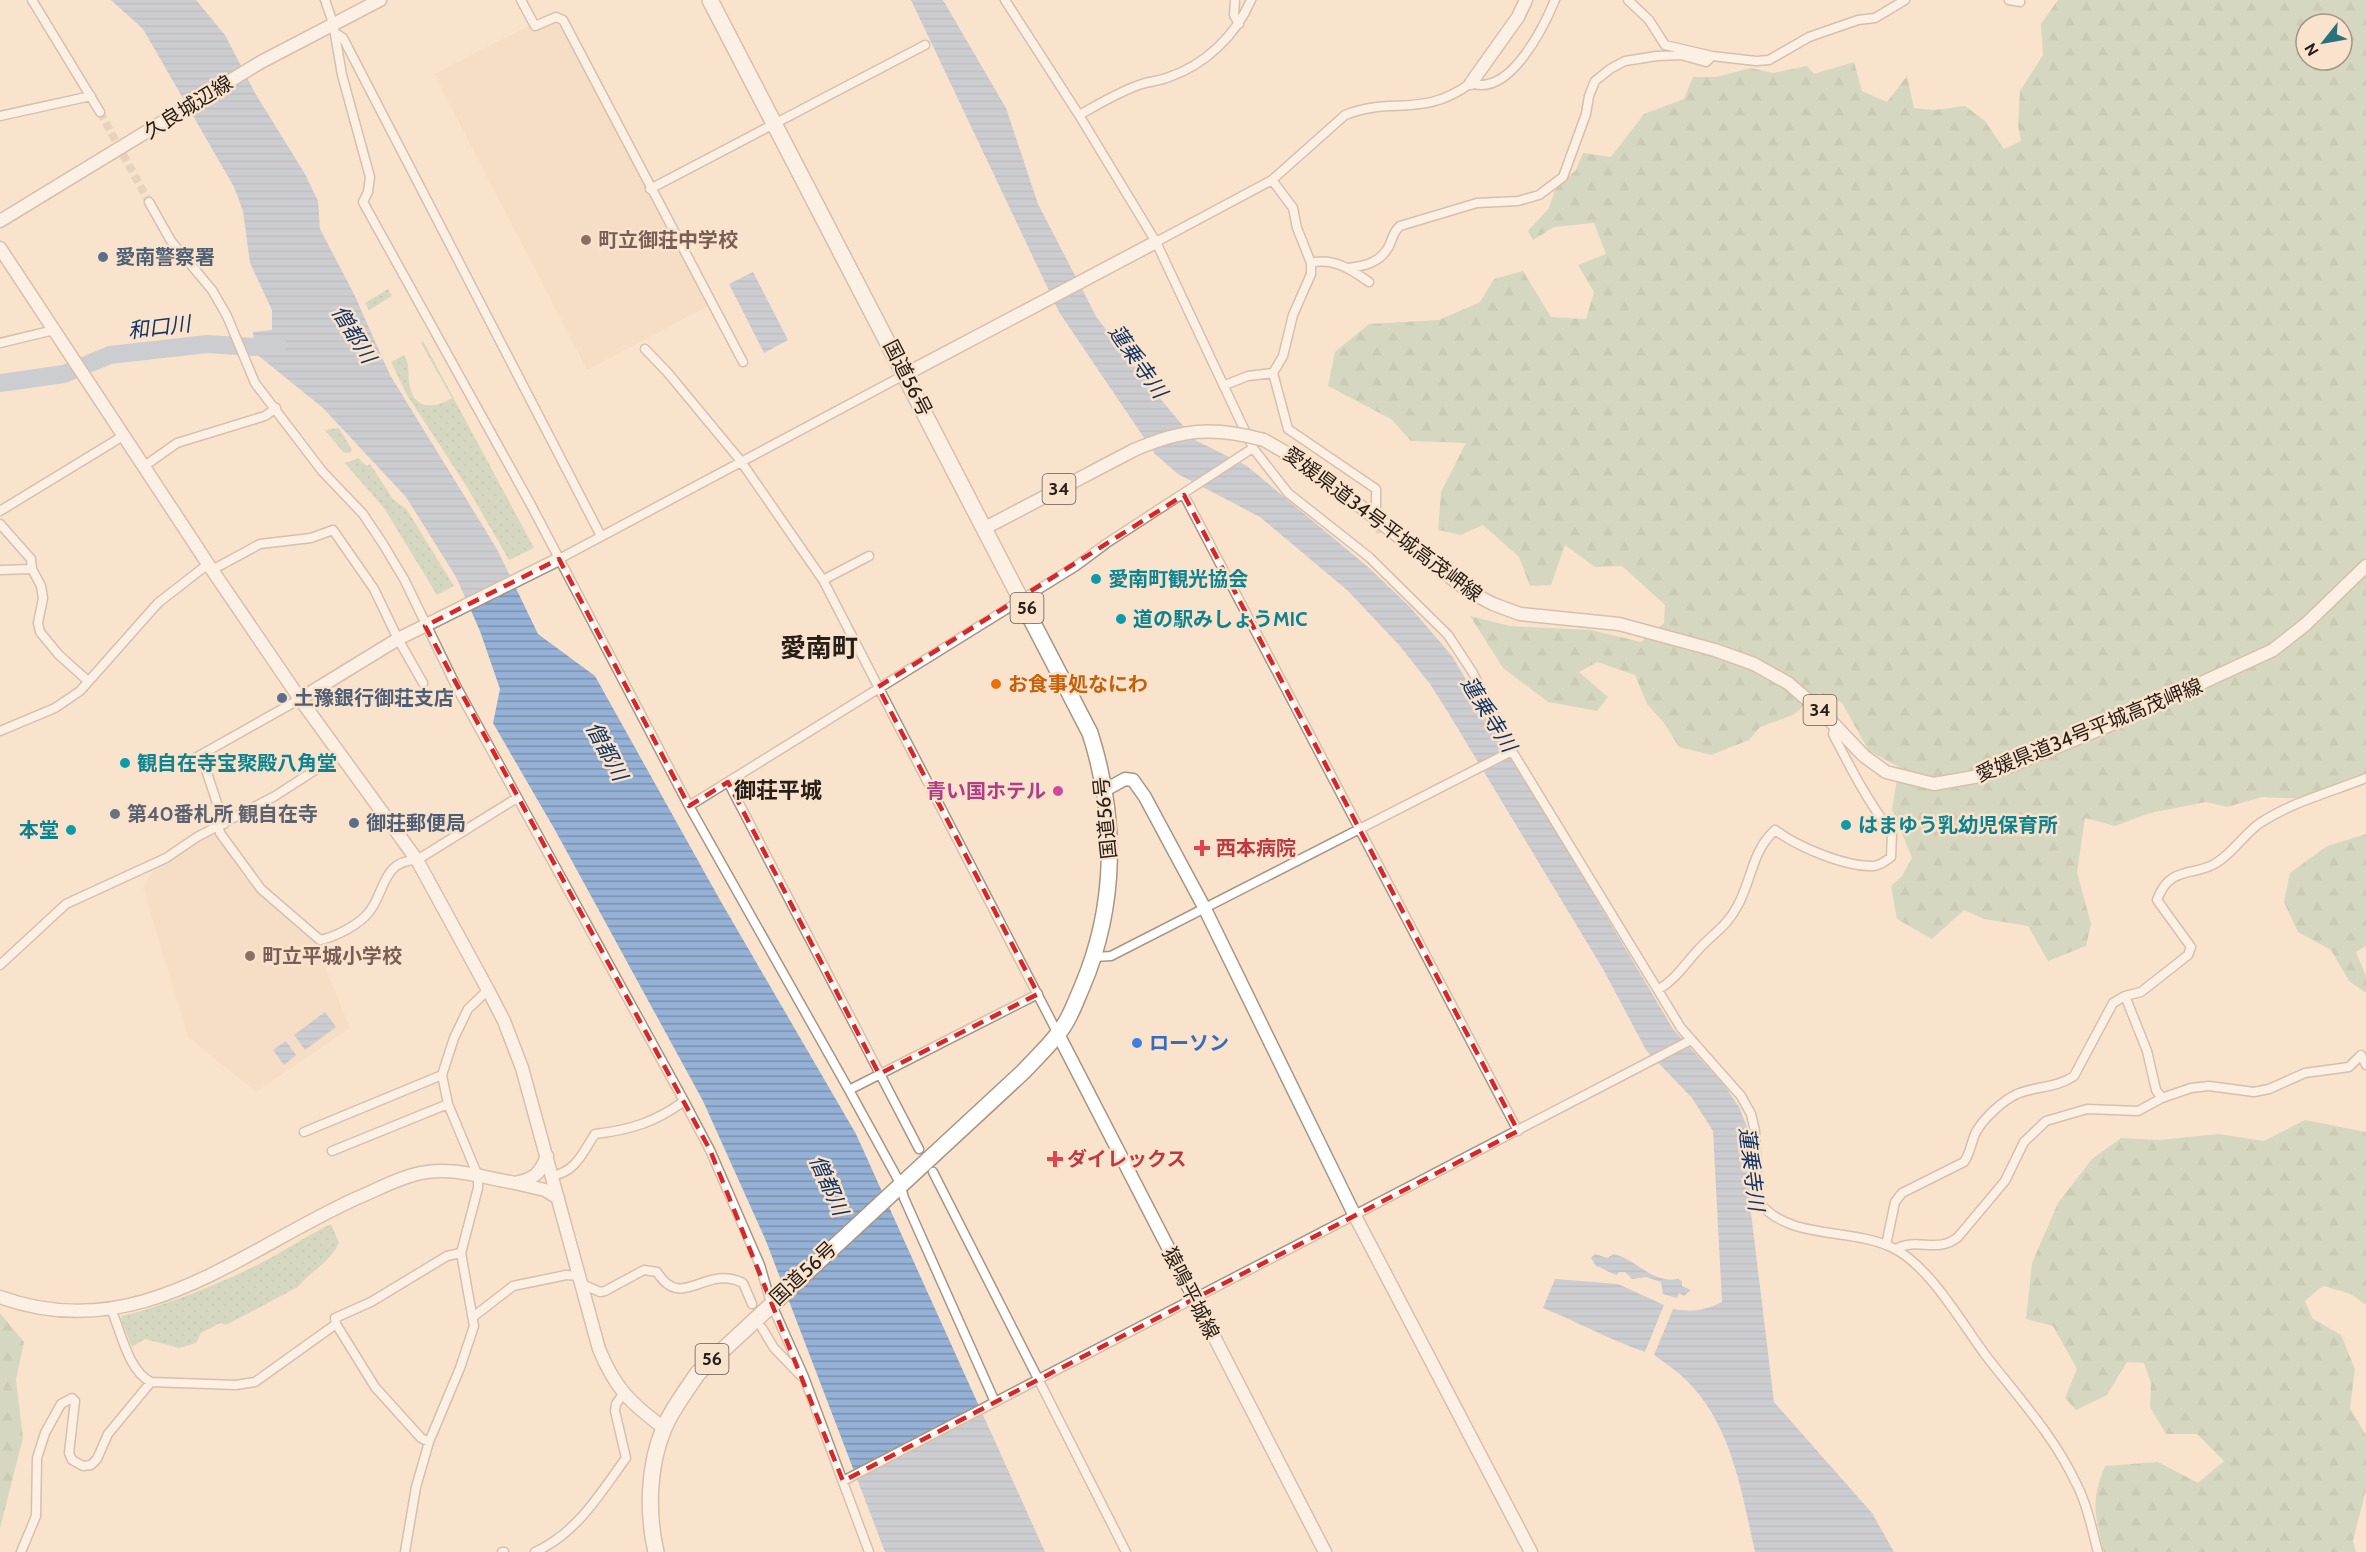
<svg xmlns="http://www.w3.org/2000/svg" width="2366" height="1552" viewBox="0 0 2366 1552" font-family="Cabin,'Noto Sans JP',sans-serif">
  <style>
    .built { fill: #f2d6bb }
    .grass { fill: url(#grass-dots) }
    .forest { fill: url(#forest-firs); fill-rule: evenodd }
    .water { fill: url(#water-rules) }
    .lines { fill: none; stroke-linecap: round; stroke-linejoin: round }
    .river { stroke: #96b1d6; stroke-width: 18 }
    .street-tunnel { stroke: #cfbca9; stroke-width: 8; stroke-dasharray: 8 4; stroke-linecap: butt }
    .street-casing { stroke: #aa9581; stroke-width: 11 }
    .secondary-casing { stroke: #aa9581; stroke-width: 15 }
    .primary-casing { stroke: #aa9581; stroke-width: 15 }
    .highway-casing { stroke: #aa9581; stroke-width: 18 }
    .street { stroke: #fff; stroke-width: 8 }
    .secondary { stroke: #fff; stroke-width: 12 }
    .primary { stroke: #fff; stroke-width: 12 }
    .highway { stroke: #fff; stroke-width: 15 }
    .primary-bridge-casing { stroke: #aa9581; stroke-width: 15; stroke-linecap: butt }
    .primary-bridge { stroke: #fff; stroke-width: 12 }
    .marked { fill: none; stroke: #d62828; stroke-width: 4.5; stroke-dasharray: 12 8; stroke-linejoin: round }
    .education-dot { fill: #8d6e63; stroke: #f9e3cd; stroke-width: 2 }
    .service-dot { fill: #5c6f8a; stroke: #f9e3cd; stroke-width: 2 }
    .culture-dot { fill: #0f9aa8; stroke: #f9e3cd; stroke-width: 2 }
    .food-dot { fill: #e8710a; stroke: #f9e3cd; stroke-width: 2 }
    .hotel-dot { fill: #d1479c; stroke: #f9e3cd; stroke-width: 2 }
    .worship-dot { fill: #6b7280; stroke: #f9e3cd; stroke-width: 2 }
    .health-dot { fill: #e0444e; stroke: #f9e3cd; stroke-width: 2 }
    .shop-dot { fill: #3f7fe0; stroke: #f9e3cd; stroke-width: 2 }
    .labels { text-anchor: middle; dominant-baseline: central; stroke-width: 5; stroke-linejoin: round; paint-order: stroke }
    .shield { fill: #f9e3cd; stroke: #675a4e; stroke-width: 1.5 }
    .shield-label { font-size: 18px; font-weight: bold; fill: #282018 }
    .street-label { font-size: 20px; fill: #282018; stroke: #f9e3cd }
    .education-label { font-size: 20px; font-weight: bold; fill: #785e54; stroke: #f9e3cd; text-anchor: start }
    .service-label { font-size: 20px; font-weight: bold; fill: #4e5e75; stroke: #f9e3cd; text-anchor: start }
    .culture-label { font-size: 20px; font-weight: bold; fill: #0d838f; stroke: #f9e3cd; text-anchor: start }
    .food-label { font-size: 20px; font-weight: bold; fill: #c56008; stroke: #f9e3cd; text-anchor: start }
    .hotel-label { font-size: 20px; font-weight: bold; fill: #b23c85; stroke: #f9e3cd; text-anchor: end }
    .worship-label { font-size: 20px; font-weight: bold; fill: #5b616d; stroke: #f9e3cd; text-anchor: start }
    .health-label { font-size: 20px; font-weight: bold; fill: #be3a42; stroke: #f9e3cd; text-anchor: start }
    .shop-label { font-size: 20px; font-weight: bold; fill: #366cbe; stroke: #f9e3cd; text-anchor: start }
    .water-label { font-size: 21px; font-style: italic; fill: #123563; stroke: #f9e3cd }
    .quarter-label { font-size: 22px; font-weight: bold; fill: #282018; stroke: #f9e3cd }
    .district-label { font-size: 26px; font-weight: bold; fill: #282018; stroke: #f9e3cd }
  </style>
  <defs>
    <pattern id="grass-dots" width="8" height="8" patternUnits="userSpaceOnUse" patternTransform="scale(1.5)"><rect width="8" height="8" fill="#abc8af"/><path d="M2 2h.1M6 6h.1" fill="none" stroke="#93ac96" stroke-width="1.8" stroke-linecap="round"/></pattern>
    <pattern id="forest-firs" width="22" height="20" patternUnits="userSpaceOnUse" patternTransform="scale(1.5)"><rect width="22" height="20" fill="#abc8af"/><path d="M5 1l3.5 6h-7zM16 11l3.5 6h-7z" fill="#93ac96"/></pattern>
    <pattern id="water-rules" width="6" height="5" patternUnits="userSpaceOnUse" patternTransform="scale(1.5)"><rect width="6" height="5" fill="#96b1d6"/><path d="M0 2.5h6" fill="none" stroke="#7a90ad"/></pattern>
  </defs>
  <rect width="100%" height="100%" fill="#f9e3cd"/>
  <path class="built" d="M554,13l6,4 148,289 -121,64 -153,-296z
    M212,834l6,2 26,41 71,64 35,87 -94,64 -68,-55 -45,-149 12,-20z"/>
  <path class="grass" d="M388,289l4,7 -23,14 -4,-7z
    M423,341l111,207 -25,12 -42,-73 -60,-92 -16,-33 13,-7c7,12 3,19 6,32 5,24 26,21 42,11l-31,-55z
    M339,428l13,22 -2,3 -7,-1 -18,-22z
    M358,458l9,8 3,-2 23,35 14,11 47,76 -17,9 -53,-87 -40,-46h5z
    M331,1224l8,19c-9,20 -29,28 -41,44l-72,38 -6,-2 -19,10 -5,10 -17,5 -34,-9 -13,8 -11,-28 1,-3c47,-12 93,-30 135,-51 26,-13 49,-29 74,-41z"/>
  <path class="forest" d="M2058,0h308v774l-59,25 -45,-2 -35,10 -21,-5 -56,11 -35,13 -30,-8 -8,54 14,52 -5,22 -38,15 -20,-35 -44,-7 -20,-9 -32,29 -35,-20 -6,-33 11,-10 10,-18 -20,-49 7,-42 -30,-16 -27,-48 -23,-10 -26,22 -33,12 -11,13 -38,15 -32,-8 -15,-24 -17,-19 -12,-29 -38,-13 -18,10 29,25 -11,14 -49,-9 -45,-34 -33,-52 40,10 81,4 50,12 23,-19 1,-18 -43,-39 -27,1 -30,-22 -14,40 -21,1 -11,-29 -36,-32 -22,10 -23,-5 3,-38 25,-49 -55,-2 -20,-22 -63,-33 7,-34 34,-28 70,-4 41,-18 14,-23 29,-8 28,46 35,2 8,-27 -16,-27 28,-11 -12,-31 -40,4 -21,13 -5,-9 21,-23 6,-18 21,-20 7,-17 28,4 33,-43 40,-15 9,-22h23l35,-9 22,5 34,-7 7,8 40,-12 8,29 25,11 20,-26 7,32 20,2 31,-4 20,15 19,28 17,-8 -3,-15 2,-35 23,-36 -2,-31zM2306,24h36v36h-36z
    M2366,834v112l-10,6 10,24v17l-17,-12 -18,-31 -33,-18 -14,-30 6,-29 37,-27z
    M2305,1120l61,12v173l-15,-11 -28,-8 -18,15 7,17 29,17 14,34 -5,39 16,27v55l-13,51 3,11h-252c-9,-37 -14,-50 1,-86l53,-4 40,21 26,-22 -27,-27h-31l-16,-27 1,-24 -7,-20 -17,-1 -20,33 -31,15 -11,-12 12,-29 -24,-43 -27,-7 6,-56 26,-60 34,-44 29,-21 38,2 60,-6 45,7z
    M0,1313l24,29 -8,38 7,58 -23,90z"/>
  <path class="water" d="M111,0h85l29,35 30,58 50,81 13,27 2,28 34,65 36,81 107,174 41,85 57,42 125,224 136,234 189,418h-160l-119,-311 -63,-140 -148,-271 -62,-107 7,-34 -20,-58 -24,-54 -50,-80 -83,-89 -68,-55 -2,-21 19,-2v-20l-22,-47 -7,-52 -9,-24 -91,-158z
    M911,0h32l63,108 32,96 59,114 56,72 42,50 52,26 121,101 42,40 42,49 221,373 52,57 14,21 8,20 3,78 24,197 98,111 22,39h-139c-13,-58 -23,-127 -68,-171 -10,-10 -22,-18 -33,-26l19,-46c20,3 31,2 49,-7l-9,-171 -21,-33 -46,-48 -43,-81 -154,-255 -19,-30 -31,-39 -52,-55 -87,-73 -82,-43 -23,-20 -96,-142z
    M753,272l35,68 -24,13 -35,-69z
    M325,1012l11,15 -31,23 -11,-15z
    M286,1041l10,14 -12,10 -11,-15z
    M1595,1254l12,4 7,-4c23,6 39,30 64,25l4,2v5l9,4 -7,6 -5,-3 -2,5 -14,-4 -2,-12 -15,-5 -14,2 -7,-7h-6l-2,3c-9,-2 -13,-7 -21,-9l-5,-8z
    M1555,1279l63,5 46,21 -19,47c-35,-12 -67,-30 -102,-44z"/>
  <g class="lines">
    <path class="river" d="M0,383l64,-9 46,-19 97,-11 47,3 24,-3"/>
    <path class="street-tunnel" d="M100,112l49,90
      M1377,518l3,15"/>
    <defs>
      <path id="street" d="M32,0l68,112
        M325,0l8,23 9,52 28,102 -2,15 -5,10 168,303 158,301 160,284 189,-96
        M521,0l14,26 21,-9 7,3 180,342
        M1005,0l74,115 77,127 97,206 35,45 81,64 79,78 25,38 39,78 169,277 60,68 10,18 4,17 3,70c30,40 93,26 135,47 37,18 69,76 94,109 31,40 67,79 89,126 11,21 16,46 22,69
        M1235,0l-1,15 5,9
        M1628,0l21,20 16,25 47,11 44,5 13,-1 40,-23 49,-17 17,-2 30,-18
        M2009,0l11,2
        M335,33l8,5 258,498
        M1079,115c20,-11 41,-24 63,-31 9,-3 18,-3 27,-7 36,-12 67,-42 82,-77
        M0,116l91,-20
        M650,189l275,-144
        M149,202l22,39 41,49 15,26 28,67 67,88 41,43 20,30 21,35 52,107 228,415 26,49 50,115 11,38 33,74 65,175
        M1156,242l116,-62 73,-65c46,-19 77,4 126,-32 38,14 72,-54 84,-83
        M1311,263c22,-6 41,7 58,19
        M1349,268c15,-2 30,-5 39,-20 5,-9 4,-15 12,-22l77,-23 41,-2 21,-6 24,-18 23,-63 3,-18 6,-15 15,-12 15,-8 32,-5 24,-1 25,7 6,-6
        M0,343l54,-13
        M645,349l23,24 72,87 83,120 235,454
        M1273,373l15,56 88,60v20
        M1225,385l23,-9 25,-3 10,-17 10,-41 18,-41v-11l-14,-35 -4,-20 -21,-28
        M143,467l34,-24 88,-27 11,-8
        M1184,495l334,636
        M0,511l123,-75
        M0,524l31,35 1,10 9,17 2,12 -5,25 2,9 19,23 29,26
        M559,559l347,-185
        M0,570l32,-1
        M212,570l48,-26 51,-6 22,-8 41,59 24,50 25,44
        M823,580l46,-24
        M0,731l55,-23 25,-17 78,-88 50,-39
        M728,782l191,367
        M689,806l387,-240 31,-23 146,-95
        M224,824l-19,-57 -8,-10 103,-58
        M219,827l1,6 41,56 59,51c15,-3 39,-15 49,-28 16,-19 13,-52 48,-52l100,-62
        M1095,957l16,-1 401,-205
        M0,965l66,-61 100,-46 31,-21 78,-41 65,-42
        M1659,989c16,-9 26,-25 39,-39 15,-17 28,-22 40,-45 14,-26 14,-54 37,-75 23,17 70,37 99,36 7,-1 12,-5 17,-9l1,-24c-24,-31 -41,-64 -59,-99l2,-8
        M2125,996l22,55 9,39 6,8
        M849,1090l51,93 4,15 91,204
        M304,1132l138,-57
        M332,1151l116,-47
        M933,1172l193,380
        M552,1176c25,-5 30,-23 43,-42 35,-4 61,-12 89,-33
        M1886,1245l9,-43 7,-9 62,-31c7,-10 7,-20 12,-30 8,-14 26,-31 41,-38 19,-8 40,-6 57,-18l39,-73 12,-7 16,-4 47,-37 3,-8 -34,-47c13,-36 38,-23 59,-37 17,-10 28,-29 44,-40 32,-21 71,-31 106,-45
        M1896,1249c21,-12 42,5 62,-12l47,-56 19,-39 22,-21 41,-12 51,2 24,-13 29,-10 18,-2 45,6 15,-3 36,-16 44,-6 12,-12 5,10
        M582,1284l18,8 5,-1 39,-21 13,2c25,40 47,-8 86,11l9,21
        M111,1309c10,22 17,62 40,73l85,3 19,-3 81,-58 -1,-6 36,-16 76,-46 14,-3
        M473,1317l40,-31 53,-11 13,1
        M336,1324l39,63 46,51 8,4
        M762,1328l12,20 27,28
        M843,1481l848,-441
        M21,1552l15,-36 1,-58 8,-25 16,-29 11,-6 3,3 -6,52 3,7 11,6 8,-1 6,-6 11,-25 43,-52
        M405,1552l11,-65 13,-45 31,-74 14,-42 -13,-73 17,-65v-12l-30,-72 -6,-29 12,-37 14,-29 20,-19
        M502,1552h2
        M535,1552c42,-19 64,-57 91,-94l-11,-47 1,-7 7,-10"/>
      <path id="secondary" d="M1471,83l47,-66 8,-17
        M0,221l261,-159 119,-62
        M0,248l208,316 92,135 117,161 71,130 16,31 18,47 77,281c16,39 31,54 65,79
        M906,374l250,-132
        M300,699l98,-60 161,-80
        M1105,790l20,-11 8,1 12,17 59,110 151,309 176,336
        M1058,1034l267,518
        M547,1156c-7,18 -13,23 -32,27l30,7 13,8
        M0,1297c137,50 240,-46 357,-99 20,-8 42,-21 64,-25 30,-7 64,5 94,10"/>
      <path id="primary" d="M1264,440l45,26 159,125 25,13 27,10 99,10 96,26 39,14 34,19 36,31 40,42 22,16 48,12 51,-9 28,-10 104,-43 156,-72 33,-26 60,-58
        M985,528l149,-78"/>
      <path id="highway" d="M656,1552c-9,-39 -8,-86 8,-124 8,-19 22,-37 34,-55l325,-301c11,-12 24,-24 34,-37 12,-14 18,-32 25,-48 35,-82 35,-170 8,-254l-380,-733"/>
    </defs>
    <use href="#street" class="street-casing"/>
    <use href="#secondary" class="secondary-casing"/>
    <use href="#primary" class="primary-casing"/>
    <use href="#highway" class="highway-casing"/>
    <use href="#street" class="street"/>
    <use href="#secondary" class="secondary"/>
    <use href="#primary" class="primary"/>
    <use href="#highway" class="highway"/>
    <defs>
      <path id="primary-bridge" d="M1134,450c48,-21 79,-24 130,-10"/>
    </defs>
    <use href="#primary-bridge" class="primary-bridge-casing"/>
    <use href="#primary-bridge" class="primary-bridge"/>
  </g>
  <path d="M0 0H2366V1552H0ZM1184,495l334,636 -675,350 -133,-331 -285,-524 134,-67 130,247 39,-24 151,292 159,-80 -160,-307z" fill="#f9e3cd" fill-opacity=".55" fill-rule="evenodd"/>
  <path class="marked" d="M1184,495l334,636 -675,350 -133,-331 -285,-524 134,-67 130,247 39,-24 151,292 159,-80 -160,-307z"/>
  <g class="education-dot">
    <circle cx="586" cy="240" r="6"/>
    <circle cx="250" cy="956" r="6"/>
  </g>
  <g class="service-dot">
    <circle cx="103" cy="257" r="6"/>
    <circle cx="282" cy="698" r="6"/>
    <circle cx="354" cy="823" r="6"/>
  </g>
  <g class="culture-dot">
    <circle cx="1096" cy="579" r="6"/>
    <circle cx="1121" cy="619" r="6"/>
    <circle cx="125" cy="763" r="6"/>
    <circle cx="1846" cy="825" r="6"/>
    <circle cx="71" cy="830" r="6"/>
  </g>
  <circle class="food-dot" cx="996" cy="684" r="6"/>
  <circle class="hotel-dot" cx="1058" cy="791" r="6"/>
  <circle class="worship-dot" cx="115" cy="814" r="6"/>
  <g class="health-dot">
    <path d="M1199 839h6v6h6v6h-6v6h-6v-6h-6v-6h6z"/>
    <path d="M1052 1150h6v6h6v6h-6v6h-6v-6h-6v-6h6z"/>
  </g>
  <circle class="shop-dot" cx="1137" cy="1043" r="6"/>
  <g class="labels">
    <g class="shield">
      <rect x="1042.5" y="474" width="33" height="30" rx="4.5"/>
      <rect x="1010.5" y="593" width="33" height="30" rx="4.5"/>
      <rect x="1803.5" y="695" width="33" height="30" rx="4.5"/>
      <rect x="695.5" y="1344" width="33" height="30" rx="4.5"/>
    </g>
    <g class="shield-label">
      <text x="1059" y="489">34</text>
      <text x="1027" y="608">56</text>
      <text x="1820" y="710">34</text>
      <text x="712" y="1359">56</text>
    </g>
    <g class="street-label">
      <text transform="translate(188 107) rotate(-32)">久良城辺線</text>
      <text transform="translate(908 378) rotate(63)">国道56号</text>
      <text transform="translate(1383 524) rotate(37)">愛媛県道34号平城高茂岬線</text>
      <text transform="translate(2089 730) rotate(-22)">愛媛県道34号平城高茂岬線</text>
      <text transform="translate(1105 818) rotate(-96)">国道56号</text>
      <text transform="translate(803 1273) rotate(-43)">国道56号</text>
      <text transform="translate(1191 1293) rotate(63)">猿鳴平城線</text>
    </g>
    <g class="education-label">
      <text x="598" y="240">町立御荘中学校</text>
      <text x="262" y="956">町立平城小学校</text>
    </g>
    <g class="service-label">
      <text x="115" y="257">愛南警察署</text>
      <text x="294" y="698">土豫銀行御荘支店</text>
      <text x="366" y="823">御荘郵便局</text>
    </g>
    <g class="culture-label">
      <text x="1108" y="579">愛南町観光協会</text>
      <text x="1133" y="619">道の駅みしょうMIC</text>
      <text x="137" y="763">観自在寺宝聚殿八角堂</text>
      <text x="1858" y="825">はまゆう乳幼児保育所</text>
      <text x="59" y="830" text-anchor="end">本堂</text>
    </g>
    <g class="food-label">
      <text x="1008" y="684">お食事処なにわ</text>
    </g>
    <g class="hotel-label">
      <text x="1046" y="791">青い国ホテル</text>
    </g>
    <g class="worship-label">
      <text x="127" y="814">第40番札所 観自在寺</text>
    </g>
    <g class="health-label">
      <text x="1216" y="848">西本病院</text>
      <text x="1067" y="1159">ダイレックス</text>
    </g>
    <g class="shop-label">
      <text x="1149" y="1043">ローソン</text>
    </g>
    <g class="water-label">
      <text transform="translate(159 327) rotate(-7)">和口川</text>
      <text transform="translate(354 334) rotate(58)">僧都川</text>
      <text transform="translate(1138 361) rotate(55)">蓮乗寺川</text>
      <text transform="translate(1489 714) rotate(58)">蓮乗寺川</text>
      <text transform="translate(607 751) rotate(62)">僧都川</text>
      <text transform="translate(1752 1169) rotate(83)">蓮乗寺川</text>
      <text transform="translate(829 1185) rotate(66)">僧都川</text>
    </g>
    <g class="quarter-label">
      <text x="778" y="790">御荘平城</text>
    </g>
    <g class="district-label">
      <text x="819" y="648">愛南町</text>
    </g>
  </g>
  <g transform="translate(2324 42) rotate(239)"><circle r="28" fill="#f9e3cd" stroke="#a59585" stroke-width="1.5"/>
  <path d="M0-4.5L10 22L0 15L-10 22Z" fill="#29727b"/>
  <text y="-9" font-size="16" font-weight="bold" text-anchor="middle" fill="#282018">N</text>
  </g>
</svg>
